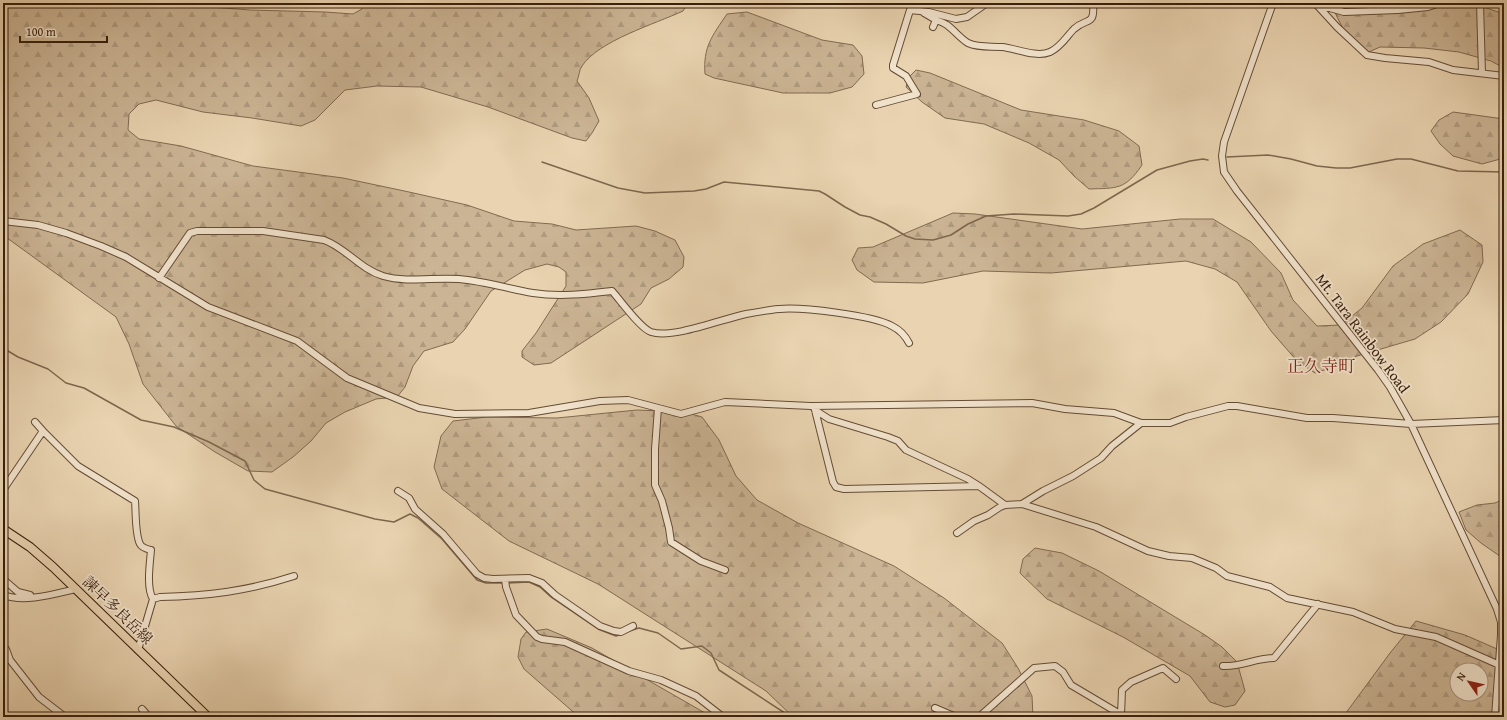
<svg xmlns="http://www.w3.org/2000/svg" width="1507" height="720" viewBox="0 0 1507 720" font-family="'Gentium Book Plus','Noto Serif JP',serif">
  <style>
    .forest { fill: url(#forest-firs); stroke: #826a50; fill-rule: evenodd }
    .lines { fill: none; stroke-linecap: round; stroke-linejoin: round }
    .stream { stroke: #7e664c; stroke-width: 1.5 }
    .minor-casing { stroke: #644c34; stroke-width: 8 }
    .major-casing { stroke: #381f0b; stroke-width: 10 }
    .minor { stroke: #f1e2cc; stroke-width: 6 }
    .major { stroke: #e9d3b0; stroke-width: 8 }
    .labels { text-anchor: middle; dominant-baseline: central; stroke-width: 3.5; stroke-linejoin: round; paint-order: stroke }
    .street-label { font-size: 15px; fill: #381f0b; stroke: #f1e2cc }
    .quarter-label { font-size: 17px; fill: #7a1f14; stroke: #f1e2cc }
  </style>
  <defs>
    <pattern id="forest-firs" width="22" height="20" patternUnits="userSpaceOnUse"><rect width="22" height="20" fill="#cbb494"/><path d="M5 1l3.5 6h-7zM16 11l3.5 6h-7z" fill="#af9a7e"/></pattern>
  </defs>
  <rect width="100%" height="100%" fill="#e9d3b0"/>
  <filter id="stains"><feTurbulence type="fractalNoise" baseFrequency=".005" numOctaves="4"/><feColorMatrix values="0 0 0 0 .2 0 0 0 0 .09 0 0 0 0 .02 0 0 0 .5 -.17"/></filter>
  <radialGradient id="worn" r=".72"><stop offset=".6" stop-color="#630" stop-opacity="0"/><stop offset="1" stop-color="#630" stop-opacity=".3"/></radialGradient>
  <path class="forest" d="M3,3h156l91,7 75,2 28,2 9,-5 2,-6h324l-5,8c-28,13 -85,30 -101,55 -3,4 -3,11 -5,15l12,17 10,23 -7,12 -6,8 -14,-3 -84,-31 -67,-20 -44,-1 -32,4 -30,30 -14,6 -49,-8 -49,-6 -47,-12 -17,4 -10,10 -1,16 11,9 42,7 72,20 90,12 66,14 58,13 47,16 38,3 24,6 60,-4 19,5 20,9 9,17 -1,10 -14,12 -18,9 -10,16 -90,59 -17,2 -12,-8v-6l14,-18 30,-47v-14l-7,-5 -12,-3 -22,6 -34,21 -26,38 -12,13 -29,9 -11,15 -8,21 -8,10 -21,2 -31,13 -19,11 -15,18 -18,16 -21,15 -24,-1 -33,-19 -39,-26 -33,-42 -14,-40 -13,-27 -113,-82z
    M1331,3h138l6,1 29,10v54l-13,-7 -32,-9 -35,-4 -44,-1 -18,8c-14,-16 -23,-32 -31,-52z
    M747,12l75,28 31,5 9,11 2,18 -12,13 -22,6h-47l-69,-15 -9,-4c-2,-27 7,-38 22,-60z
    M916,70l14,3 91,37 63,10 35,11 20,15 3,19c-17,25 -25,23 -53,24l-15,-13 -15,-16 -30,-17 -45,-19 -39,-6 -23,-16 -16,-15 3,-10z
    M1453,112l51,7v39l-22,6 -29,-8 -13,-12 -9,-13 8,-11z
    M953,213l22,1 107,15 98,-10h33l38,23 30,31 12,27 24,26 24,-1 21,-17 31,-42 30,-22 37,-14 22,15 1,17 -15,32 -27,28 -26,17 -58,17 -21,10 -21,7 -18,-12 -26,-30 -34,-49 -22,-13 -29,-8 -135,12 -68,-2 -60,12 -49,-1 -17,-12 -5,-10 6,-12 15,-1z
    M637,410l47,2 18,5 17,23 17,36 21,24 41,23 96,43 50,32 58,45 16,25 14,28 1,21h-240l-27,-26 -168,-107 -89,-43 -67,-52 -8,-22 7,-31 12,-15 34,-4 70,1z
    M1504,499v60l-23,-16 -15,-13 -7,-18 18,-7 18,-2z
    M1035,548l27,5 37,18 106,64 17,12 15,15 8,29 -10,14 -10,2 -15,-5 -20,-26 -67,-39 -76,-38 -27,-26 3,-14z
    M1416,621l49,14 39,17v65h-161l47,-64zM1457,670h24v24h-24z
    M547,629l45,19 120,69h-133l-55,-48 -6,-12 3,-18 5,-7z"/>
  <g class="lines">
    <path class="stream" d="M1227,157l41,-2 23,4 26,7 19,2h14l47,-9h14l47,12 46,1
      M542,162l76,26 27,5 49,-2 12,-2 18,-7 95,9 6,3 20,13 15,8 10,2 16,7 20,12 9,3 18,1 18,-5 17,-11 18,-8 28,-2 54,2 13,-2 13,-6 63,-38 33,-9 13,-2 5,1
      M3,348l15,9 30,12 18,14 18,5 57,32 33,7 35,15 36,19 9,19 11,9 110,30 19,3 16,-8 8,4 24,21 35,41 9,3h17
      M507,583l22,-1 11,5 11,10 47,32 18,7 3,-1
      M626,632l13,-4 19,5 23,16 21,-3 9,7 8,17 72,47"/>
    <defs>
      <path id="minor" d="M1273,3l-49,139 -2,14 2,16 13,19 141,179 12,17 21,37 86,185 4,13v13l-6,82
        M1315,3l22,24 30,28 18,3 44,4 24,8 51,6
        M1480,3l2,70
        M1319,5l25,7 54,-2 30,-3 12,-4
        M924,13l12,7 -3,7
        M936,20c3,1 8,3 11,5 8,6 13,13 21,18 11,5 23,3 34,4 13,1 34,11 48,5 11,-5 16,-15 24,-23 13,-12 21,-2 19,-26
        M876,105l41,-11 -11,-18 -13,-8v-3l17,-55 19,2 27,7 11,-2 20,-14
        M3,221l35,4 28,8 35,13 25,11 82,50 89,34 50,37 72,30 36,6 74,-1 71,-12 28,-1 53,14 44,-12 86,4 221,-3 33,6 49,4 27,10h29l16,-6 42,-11h9l70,12h26l78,6 93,-4
        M159,278l31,-45 7,-2h66l61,9c22,8 36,29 59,36 24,7 51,1 76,3 25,2 50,10 74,14 26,4 53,1 79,-2 9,10 28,37 39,41 22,7 71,-13 95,-18 11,-2 22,-4 33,-5 23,-2 93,6 113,17 8,4 13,9 17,17
        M814,406l19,76 3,5 8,2 135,-3 -11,-7 -62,-29 -8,-9 -10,-4 -59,-18 -14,-9
        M658,408l-3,41v36l7,16 7,27 2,14 30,19 24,9
        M43,431l35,35 57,35c1,12 0,33 5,43 2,4 7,5 11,6 -1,13 -5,38 2,49l-15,51
        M979,486l26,19
        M3,490l40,-59 -8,-9
        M398,491l11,7 6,11 28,25 34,40 7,4 9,1 36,-1 13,5 13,12 45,31 14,5 7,1 12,-6
        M1022,504l21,-13 30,-15 28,-18 11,-12 29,-23
        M957,533l17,-12 14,-6 12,-8 5,-2 17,-1 74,23 52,24 21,5 23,2 24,10 11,8 43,11 17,11 66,14 42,17 41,8 68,30
        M3,579l15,13 12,3
        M505,579l1,8 10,28 21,22 5,2 23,3 64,29 32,9 35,16 27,21
        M3,595c22,8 51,-1 73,-6
        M153,599l7,-2c48,-1 88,-6 134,-21
        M3,646l3,3 4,11 29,37 26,20
        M1223,666c18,1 33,-8 51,-8l44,-54
        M935,708l21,9
        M142,709l7,8
        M1121,715l1,-25 9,-8 32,-14 13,11
        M979,717l55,-49 21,-2 8,6 8,13 54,32"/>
      <path id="major" d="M3,529l27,18 23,20 155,150"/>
    </defs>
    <use href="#minor" class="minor-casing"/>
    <use href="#major" class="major-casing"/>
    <use href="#minor" class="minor"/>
    <use href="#major" class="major"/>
  </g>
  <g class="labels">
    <g class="street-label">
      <text transform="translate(1363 333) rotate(53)">Mt. Tara Rainbow Road</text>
      <text transform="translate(118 610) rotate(44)">諫早多良岳線</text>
    </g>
    <g class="quarter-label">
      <text x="1321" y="365">正久寺町</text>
    </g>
  </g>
  <rect width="1507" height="720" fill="none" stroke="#e9d3b0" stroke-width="16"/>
  <rect x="4" y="4" width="1499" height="712" fill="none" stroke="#381f0b" stroke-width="2"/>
  <rect x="8" y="8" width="1491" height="704" fill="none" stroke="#381f0b"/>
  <g transform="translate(1469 682) rotate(304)"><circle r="19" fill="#f1e2cc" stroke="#a7947f"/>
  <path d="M0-3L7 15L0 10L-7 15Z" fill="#8f2418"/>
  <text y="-6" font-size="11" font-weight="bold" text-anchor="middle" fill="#381f0b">N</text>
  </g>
  <path d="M20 36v6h87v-6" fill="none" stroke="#381f0b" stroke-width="2"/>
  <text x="26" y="36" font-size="12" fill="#381f0b" stroke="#f1e2cc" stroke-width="3" paint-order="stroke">100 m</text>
  <rect width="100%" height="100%" filter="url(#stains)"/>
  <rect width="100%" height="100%" fill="url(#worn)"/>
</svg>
